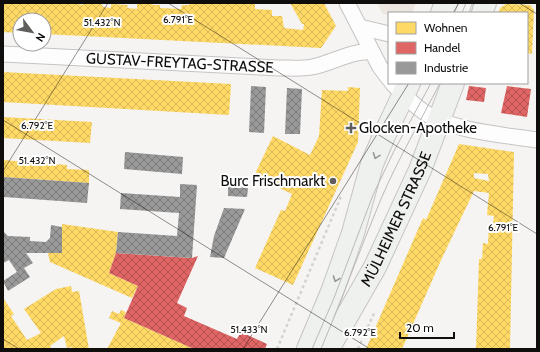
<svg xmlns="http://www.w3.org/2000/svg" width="540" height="352" viewBox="0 0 540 352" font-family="Cabin,sans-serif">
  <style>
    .built { fill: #ebe7e0 }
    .homes { fill: url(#homes-cross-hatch); fill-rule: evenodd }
    .shops { fill: url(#shops-cross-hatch) }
    .industry { fill: url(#industry-cross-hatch) }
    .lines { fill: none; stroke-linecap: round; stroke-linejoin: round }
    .minor-casing { stroke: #c6c4c3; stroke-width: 17 }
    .secondary-casing { stroke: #c6c4c3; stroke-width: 24 }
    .path { stroke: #d2d2d1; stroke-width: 2.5; stroke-dasharray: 3 3; stroke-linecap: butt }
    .minor { stroke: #fefdfd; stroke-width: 15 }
    .secondary { stroke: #eef1ee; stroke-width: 22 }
    .tram { stroke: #bab9b9; stroke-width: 1 }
    .oneway { stroke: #959694 }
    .ticks { fill: none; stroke: #0f0e0d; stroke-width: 1; stroke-opacity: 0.45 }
    .poi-dot { fill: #605e5d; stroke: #fff; stroke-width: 1.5 }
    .labels { text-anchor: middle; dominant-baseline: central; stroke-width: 4; stroke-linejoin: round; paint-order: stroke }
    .street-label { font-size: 15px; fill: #0f0e0d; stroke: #fff }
    .poi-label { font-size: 15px; fill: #0f0e0d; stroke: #fff; text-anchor: start }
    .ticks-label { font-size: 10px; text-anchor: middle; fill: #0f0e0d; stroke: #fff; stroke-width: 4; stroke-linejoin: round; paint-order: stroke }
  </style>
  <defs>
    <pattern id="homes-cross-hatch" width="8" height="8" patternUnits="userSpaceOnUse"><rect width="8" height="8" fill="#ffd966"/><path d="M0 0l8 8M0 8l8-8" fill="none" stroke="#d9b957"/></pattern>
    <pattern id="shops-cross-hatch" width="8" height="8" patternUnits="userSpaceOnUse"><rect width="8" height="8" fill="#e06666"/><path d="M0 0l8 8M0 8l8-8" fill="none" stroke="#b45252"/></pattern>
    <pattern id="industry-cross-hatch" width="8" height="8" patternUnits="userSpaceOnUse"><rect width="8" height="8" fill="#999"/><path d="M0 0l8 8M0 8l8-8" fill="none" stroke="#7b7b7b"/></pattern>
  </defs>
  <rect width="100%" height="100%" fill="#f6f4f2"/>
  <path class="built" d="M377,3h39l-4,10h-23v3l-7,-3z"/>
  <path class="homes" d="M3,3h69l11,2 2,-2h16l2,4 8,1v-4l17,1 -1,3 10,1v-6h16v2h7v3l21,1 1,-4h7l1,-2h65v6l17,1v6h10l2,12 19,2 1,-6h-2l-12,-21h34l12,23 -15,22 -277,-14v-14h-24v13l-17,-1z
    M506,4l24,1 4,5 -2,44 -5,-1v-40h-29l2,-5z
    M3,72l228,12 -2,31 -226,-13z
    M348,87l12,1 -2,54 -65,143 -38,-17 26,-58 4,1 7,-17 -38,-18 19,-40 37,19 9,-19 3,-46 26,1z
    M3,117l89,5 -2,21 -87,-5z
    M459,144l55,8 -4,197h-34l3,-90h3l1,-16 5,1 1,-20h4l1,-8 -7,-1 2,-22 -15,-2 -32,67 -40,91h-36l57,-131 3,2zM474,173l14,1 1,7 -15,-3z
    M3,160l64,5v4l22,1v13l-86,-6z
    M62,224l56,8 -2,21 -7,20 29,13 -6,12 -82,-36 -2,-9h14z
    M71,286l1,6 7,-1 10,58h-17l-1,-2 -4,1 -3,-12 -14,10 2,3h-49v-51l11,16 -3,2 16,24 14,-7 -17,-24 32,-20z
    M121,310l5,2 -2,6 70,31h-87l14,-26 -12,-5 3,-7 7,3z"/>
  <path class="shops" d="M469,86l17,2 -2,14 -18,-2z
    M507,86l24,3 -4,28 -26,-4z
    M116,253l76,5 6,-2 -21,47 10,5 -3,8 53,23 4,-7 26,12 -2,5h-71l-70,-31 14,-32 -29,-13z"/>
  <path class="industry" d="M251,86l15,1 -2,46 -15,-1z
    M287,88l15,1 -2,45h-15z
    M125,152l58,5 -1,17 -58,-5z
    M3,177l86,6 -2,20 -83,-6 -1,3z
    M180,184l17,1 -5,73 -76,-5 2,-21 59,4 2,-23 -59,-4 1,-16 59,4z
    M228,186l20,2 -1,9 -19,-1z
    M224,208l21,1 -21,49 -14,-1 4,-21z
    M51,225l11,2v26h-36l7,10 -9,5 6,9 -22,14 -5,-10 14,-9 -8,-12 -6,3v-32l5,5 22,1v4l16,1 4,-4z"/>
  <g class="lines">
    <defs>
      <g id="minor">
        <path d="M347,3l33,64 9,12"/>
        <path d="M360,27l29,7"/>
        <path id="s1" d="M3,54l277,14c10,0 22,1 32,-1 21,-4 39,-17 60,-15"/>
        <path d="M392,83c10,10 20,21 32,29 27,19 80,23 113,28"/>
      </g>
      <g id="secondary">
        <path d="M442,13l4,-10"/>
        <path d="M481,13l4,-10"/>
        <path d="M308,349l24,-57 21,-59 19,-69 12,-28 25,-53"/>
        <path id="s2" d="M328,349l47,-82 45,-97 33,-87"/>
      </g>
    </defs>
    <use href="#minor" class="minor-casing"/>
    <use href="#secondary" class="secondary-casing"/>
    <path class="path" d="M277,349l65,-155
      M358,349l17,-38"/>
    <use href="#minor" class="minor"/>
    <use href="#secondary" class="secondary"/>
    <path class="tram" d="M462,13l4,-10
      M471,13l3,-10
      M312,349l22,-51 39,-103 21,-44 37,-68
      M321,349c21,-49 39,-100 60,-150 17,-40 39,-77 59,-116"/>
  </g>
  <defs><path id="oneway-chevron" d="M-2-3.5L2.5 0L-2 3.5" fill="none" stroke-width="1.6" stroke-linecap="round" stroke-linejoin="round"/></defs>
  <g class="oneway">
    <use href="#oneway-chevron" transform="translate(376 156) rotate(111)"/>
    <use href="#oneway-chevron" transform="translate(336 279) rotate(110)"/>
  </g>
  <path class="ticks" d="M168,3l369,231M519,3l18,11M453,13l6,-10M3,120l367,229M3,171l105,-168M3,339l16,10M243,349l166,-266"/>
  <g class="poi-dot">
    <path d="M349 122h4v4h4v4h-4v4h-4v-4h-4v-4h4z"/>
    <circle cx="333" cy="181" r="4"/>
  </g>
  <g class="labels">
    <g class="street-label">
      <text stroke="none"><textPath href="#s1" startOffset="177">GUSTAV-FREYTAG-STRASSE</textPath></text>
      <text stroke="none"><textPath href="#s2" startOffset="147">MÜLHEIMER STRASSE</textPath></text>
    </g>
    <g class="poi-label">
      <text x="359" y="128">Glocken-Apotheke</text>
      <text x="325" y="181" text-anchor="end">Burc Frischmarkt</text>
    </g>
  </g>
  <g class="ticks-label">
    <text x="178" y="23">6.791°E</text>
    <text x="102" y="26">51.432°N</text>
    <text x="37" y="129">6.792°E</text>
    <text x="37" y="164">51.432°N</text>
    <text x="503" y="231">6.791°E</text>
    <text x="249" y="333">51.433°N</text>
    <text x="360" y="336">6.792°E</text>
  </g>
  <rect width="540" height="352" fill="none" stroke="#0f0e0d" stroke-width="8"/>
  <rect x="388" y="12" width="140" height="72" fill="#ffffff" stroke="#9f9f9e"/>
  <rect x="396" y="22" width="20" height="12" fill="#ffd966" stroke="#9f9f9e"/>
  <text x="424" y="32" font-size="12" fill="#0f0e0d">Wohnen</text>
  <rect x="396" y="42" width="20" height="12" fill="#e06666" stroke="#9f9f9e"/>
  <text x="424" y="52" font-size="12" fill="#0f0e0d">Handel</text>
  <rect x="396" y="62" width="20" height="12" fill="#999999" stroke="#9f9f9e"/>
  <text x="424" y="72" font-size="12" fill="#0f0e0d">Industrie</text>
  <g transform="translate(32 32) rotate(122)"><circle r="19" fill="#ffffff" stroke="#9f9f9e"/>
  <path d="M0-3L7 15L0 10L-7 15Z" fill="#605e5d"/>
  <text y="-6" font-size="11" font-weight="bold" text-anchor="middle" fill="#0f0e0d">N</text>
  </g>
  <path d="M400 332v6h54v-6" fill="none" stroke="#0f0e0d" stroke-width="2"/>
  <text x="406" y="332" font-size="12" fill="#0f0e0d" stroke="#ffffff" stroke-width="3" paint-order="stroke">20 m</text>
</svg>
